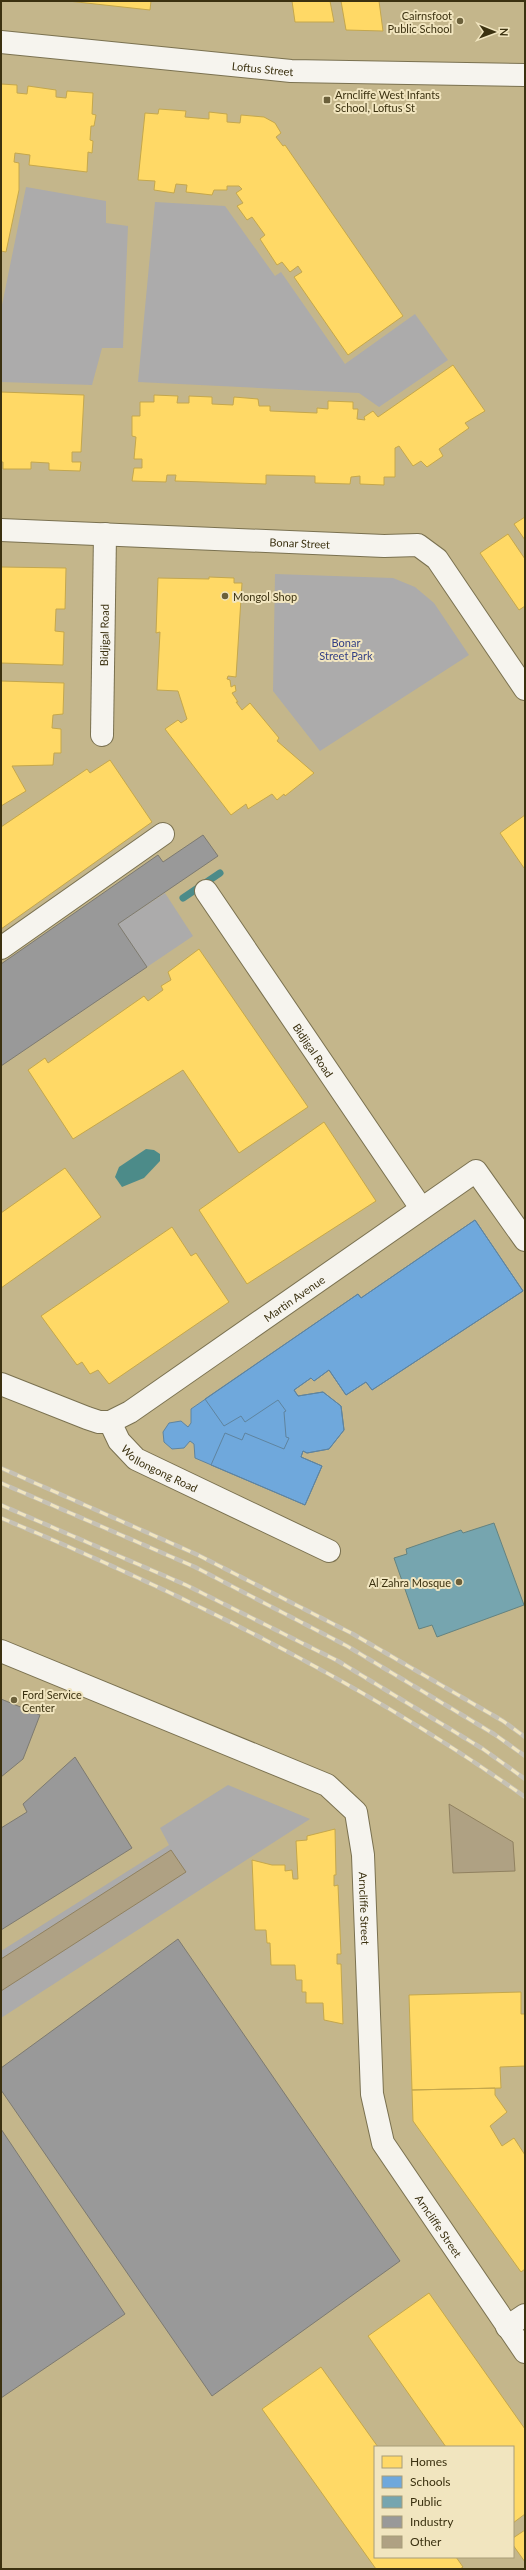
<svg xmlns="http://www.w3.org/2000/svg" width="526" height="2570" viewBox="0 0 526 2570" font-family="Lato,sans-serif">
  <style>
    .green { fill: #acabab }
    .water { fill: #4c8b89 }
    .homes { fill: #ffd966; stroke: #c4a74c }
    .schools { fill: #6fa8dc; stroke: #5f849f }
    .public { fill: #76a5af; stroke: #64827f }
    .industry { fill: #999; stroke: #7d7a70 }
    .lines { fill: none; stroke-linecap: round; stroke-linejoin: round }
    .stream { stroke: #4c8b89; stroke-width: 7 }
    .building { fill: #afa183; stroke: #908160 }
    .minor-casing { stroke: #7a7150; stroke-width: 24 }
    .minor { stroke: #f6f4ee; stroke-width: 22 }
    .rail-casing { stroke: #c6c1b4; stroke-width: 4.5 }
    .rail { stroke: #f1e5bf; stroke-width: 3; stroke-dasharray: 9; stroke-linecap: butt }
    .poi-dot { fill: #6b603b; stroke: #f1e5bf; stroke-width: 1.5 }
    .labels { text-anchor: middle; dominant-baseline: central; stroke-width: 4; stroke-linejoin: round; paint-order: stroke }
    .poi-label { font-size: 11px; fill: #3b3110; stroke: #f1e5bf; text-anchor: start }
    .street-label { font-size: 11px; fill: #3b3110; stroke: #f1e5bf }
    .park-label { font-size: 11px; fill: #344085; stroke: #f1e5bf }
  </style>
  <rect width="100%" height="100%" fill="#c4b68b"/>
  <path class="green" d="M26,187l80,14v22l22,3 -5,122h-21l-10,37 -91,-3v-72z
    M155,202l70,4 50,70 6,-4 64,92 70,-50 33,46 -69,47 -20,-14 -221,-11z
    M275,574l118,4 22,9 19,16 35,52 -149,96 -47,-60z
    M165,893l28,43 -46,31 -29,-43z
    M228,1785l82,34 -309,199v-67l168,-106 -9,-17z"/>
  <path class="water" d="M146,1149l8,1 6,4v7l-16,17 -22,9 -7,-10 4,-10z"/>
  <path class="homes" d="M68,1h83l-1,9z
    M292,1h38l4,21h-39z
    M341,1h38l4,30 -37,-1z
    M1,84l16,1v8l10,1 1,-8 28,4v7l10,1 1,-7 26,2 -1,21 4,1 -2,11h-3l-1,14 3,1 -1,12 -4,-1 -1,20 -58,-7 1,-10 -15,-2 -1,9 5,1v27l-13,62 -5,-1z
    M159,109l27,2 -1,6 24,2v-7l18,2v8l13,1 1,-8 23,2 11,6 6,10 -5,4 7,9 2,-1 118,171 -55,39 -54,-78 8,-5 -4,-6 -8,6 -8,-10 -5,3 -17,-26 5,-4 -13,-18 -5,3 -10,-14 6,-3 -7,-10 6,-4 -3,-3h-12v4h-13l-2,5 -26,-3 1,-7 -11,-1 -2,9 -20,-3 1,-9 -17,-1 7,-67 13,1z
    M453,365l32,46 -20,12 4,5 -30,21 4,7 -16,11 -6,-6 -8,5 -14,-20 -4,2v29h-11v8l-24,-1v-8l-9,1 -1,7 -35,-1v-7l-49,-1v9l-91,-3 1,-6h-9l-1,7 -34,-1 2,-13h8v-9h-8l2,-22 -4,-1v-20h8v-14h14v-7l24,1 -1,7h12v-7l23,1v7l21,1 1,-8 24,2 1,7h11v5l47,2v-5l11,1v-8l25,1v7h5l-1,10 8,1 -1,-3 9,-6 5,6z
    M1,392l83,3 -3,57h-9v10h9l-1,9 -31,-1v-7l-18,-1v7h-28v-7h-2z
    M525,517v23l-11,-16z
    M508,534l17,25v47l-6,4 -39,-57z
    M1,567l65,1 -1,41h-9l-1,22 9,1 -1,33 -62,-2z
    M209,577l25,1v5h8l-6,94 -8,-1 -1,3 3,1 1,7 4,-2 1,6 -4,2 6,9h-2l6,8 8,-7 29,35 -2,3 37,32 -29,23 -1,-2 -7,6 -5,-6 -24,15 -2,-5 -15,11 -66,-86 13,-9 3,3 6,-4 -9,-28 -21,-1 3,-58 -4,1 2,-55 51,1z
    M1,681l63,2 -1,31 -10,1 -1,13 9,1v24h-7l-1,12 -41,1 14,25 -25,15z
    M110,760l42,62 -151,107v-102l86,-58 3,4z
    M525,815v52l-1,1 -24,-35z
    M199,949l109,158 -69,46 -56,-83 -110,69 -45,-69 17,-12 3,5 96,-67 4,5 15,-11 -2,-4 10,-6 -3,-8z
    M324,1122l52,79 -129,83 -48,-74z
    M65,1168l36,49 -100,71v-75z
    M172,1227l19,29 5,-3 33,49 -120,82 -11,-14 -8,4 -8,-12 -5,3 -36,-49z
    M335,1829l1,46h-2v11l4,-1 3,69h-4v10h4l2,60 -19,-4 -1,-17h-17v-11h-4v-12h-6l-1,-15h-24l-1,-22h-3l-1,-13h-11l-3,-70 20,5h13v6l7,-1 1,9h5l-2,-38 11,-1v-4z
    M521,1992v22h4v52l-25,1 1,21 -89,2 -3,-95z
    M495,2088v7l12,17 -17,14 12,20 12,-8 11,17v114l-4,3 -108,-151 -1,-31z
    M429,2293l96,136v85l-12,9v-76h-67l-78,-111z
    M321,2367l57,80h-3v110h81l7,10 -3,2h-84l-114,-160z
    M525,2530v32l-12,-17v-7z"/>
  <path class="schools" d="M475,1220l48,71 -151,99 -6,-8 -20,13 -17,-25 -15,11 -3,-3 -17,12 4,6 25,-4 18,14 3,24 -15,19 -22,4 -4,-2 -2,6 21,9 -17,39 -110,-47 -1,-14 -4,-3 -6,7 -12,1 -8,-7 -1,-10 6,-9 12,-2 7,6 3,-4v-14l167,-115 3,4z
    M475,1220l48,71 -151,99 -6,-8 -20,13 -17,-25 -15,11 -3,-3 -17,12 4,6 25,-4 18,14 3,24 -15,19 -22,4 -4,-2 -2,6 21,9 -17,39 -94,-40 14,-32 17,7 3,-7 39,16 5,-11 -3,-1 -2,-25 2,-1 -8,-11 -33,22 -4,-6 -17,10 -19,-27 153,-105 3,4z"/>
  <path class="public" d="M494,1523l30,82 -87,32 -5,-12 -13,4 -25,-71 13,-4 -1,-5 55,-19 2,3z"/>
  <path class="industry" d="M203,835l15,21 -100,68 29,43 -146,99v-102l157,-109 5,7z
    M1,1699l39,16 -17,44 -22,18z
    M75,1757l57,91 -131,82v-102l26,-16 -4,-8z
    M178,1939l222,322 -188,135 -211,-306v-22z
    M1,2129l124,185 -124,84z"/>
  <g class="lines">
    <path class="stream" d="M183,898l37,-25"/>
  </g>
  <path class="building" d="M449,1804l64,38 2,29 -62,2z
    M171,1850l15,22 -185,119v-32z"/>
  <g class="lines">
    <defs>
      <g id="minor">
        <path id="s1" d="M1,42l290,29 234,4"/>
        <path id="s2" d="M1,530l383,16 34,-1 19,14 88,130"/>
        <path id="s3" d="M102,735l3,-201"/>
        <path id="s4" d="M206,891l215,317"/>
        <path d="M1,948l162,-114"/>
        <path id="s5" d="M1,1384l86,34 12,4h11l9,19 17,18 193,92"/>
        <path id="s6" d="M110,1422l20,-10 346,-241 49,69"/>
        <path id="s7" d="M1,1651l326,134 29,27 7,43 9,239 11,49 142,209"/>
        <path d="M507,2327l18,-12"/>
      </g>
    </defs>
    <use href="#minor" class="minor-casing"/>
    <use href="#minor" class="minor"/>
    <defs>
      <path id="rail" d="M1,1468l197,87 155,79 150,87 22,16
        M1,1483l194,84 152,79 147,88 31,22
        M1,1505l185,80 152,76 145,88 42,30
        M1,1518c183,76 362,164 524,279"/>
    </defs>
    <use href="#rail" class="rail-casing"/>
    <use href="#rail" class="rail"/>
  </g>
  <g class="poi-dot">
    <circle cx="460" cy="21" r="4"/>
    <rect x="323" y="96" width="8" height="8" rx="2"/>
    <circle cx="225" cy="596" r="4"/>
    <circle cx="459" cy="1582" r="4"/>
    <circle cx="14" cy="1700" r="4"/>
  </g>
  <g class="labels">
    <g class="poi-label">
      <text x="452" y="15" text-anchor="end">Cairnsfoot<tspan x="452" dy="13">Public School</tspan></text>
      <text x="335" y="94">Arncliffe West Infants<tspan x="335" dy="13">School, Loftus St</tspan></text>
      <text x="233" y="596">Mongol Shop</text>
      <text x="451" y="1582" text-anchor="end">Al Zahra Mosque</text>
      <text x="22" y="1694">Ford Service<tspan x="22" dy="13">Center</tspan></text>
    </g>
    <g class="street-label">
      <text stroke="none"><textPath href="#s1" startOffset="263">Loftus Street</textPath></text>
      <text stroke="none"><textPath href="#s2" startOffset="299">Bonar Street</textPath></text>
      <text stroke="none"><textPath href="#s3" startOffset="100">Bidjigal Road</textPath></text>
      <text stroke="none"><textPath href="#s4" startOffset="192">Bidjigal Road</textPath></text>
      <text stroke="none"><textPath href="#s6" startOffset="222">Martin Avenue</textPath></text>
      <text stroke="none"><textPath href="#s5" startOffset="187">Wollongong Road</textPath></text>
      <text stroke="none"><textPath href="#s7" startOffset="489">Arncliffe Street</textPath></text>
      <text stroke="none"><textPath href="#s7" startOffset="825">Arncliffe Street</textPath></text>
    </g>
    <g class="park-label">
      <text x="346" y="642">Bonar<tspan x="346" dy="13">Street Park</tspan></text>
    </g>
  </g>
  <rect width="526" height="2570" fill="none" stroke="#3b3110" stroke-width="4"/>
  <rect x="374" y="2446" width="140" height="112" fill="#f1e5bf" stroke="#a89d79"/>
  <rect x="382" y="2456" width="20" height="12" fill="#ffd966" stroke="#a89d79"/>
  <text x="410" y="2466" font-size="12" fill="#3b3110">Homes</text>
  <rect x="382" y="2476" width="20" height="12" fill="#6fa8dc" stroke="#a89d79"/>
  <text x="410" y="2486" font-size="12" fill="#3b3110">Schools</text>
  <rect x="382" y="2496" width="20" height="12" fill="#76a5af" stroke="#a89d79"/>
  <text x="410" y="2506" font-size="12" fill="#3b3110">Public</text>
  <rect x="382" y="2516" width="20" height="12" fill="#999999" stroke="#a89d79"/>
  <text x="410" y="2526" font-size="12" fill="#3b3110">Industry</text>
  <rect x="382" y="2536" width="20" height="12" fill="#afa183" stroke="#a89d79"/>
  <text x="410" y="2546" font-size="12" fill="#3b3110">Other</text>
  <g transform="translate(494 32) rotate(91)" stroke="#f1e5bf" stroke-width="3" paint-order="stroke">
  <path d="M0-3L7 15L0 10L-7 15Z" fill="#3b3110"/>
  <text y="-6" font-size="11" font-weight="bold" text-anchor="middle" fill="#3b3110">N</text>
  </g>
</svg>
